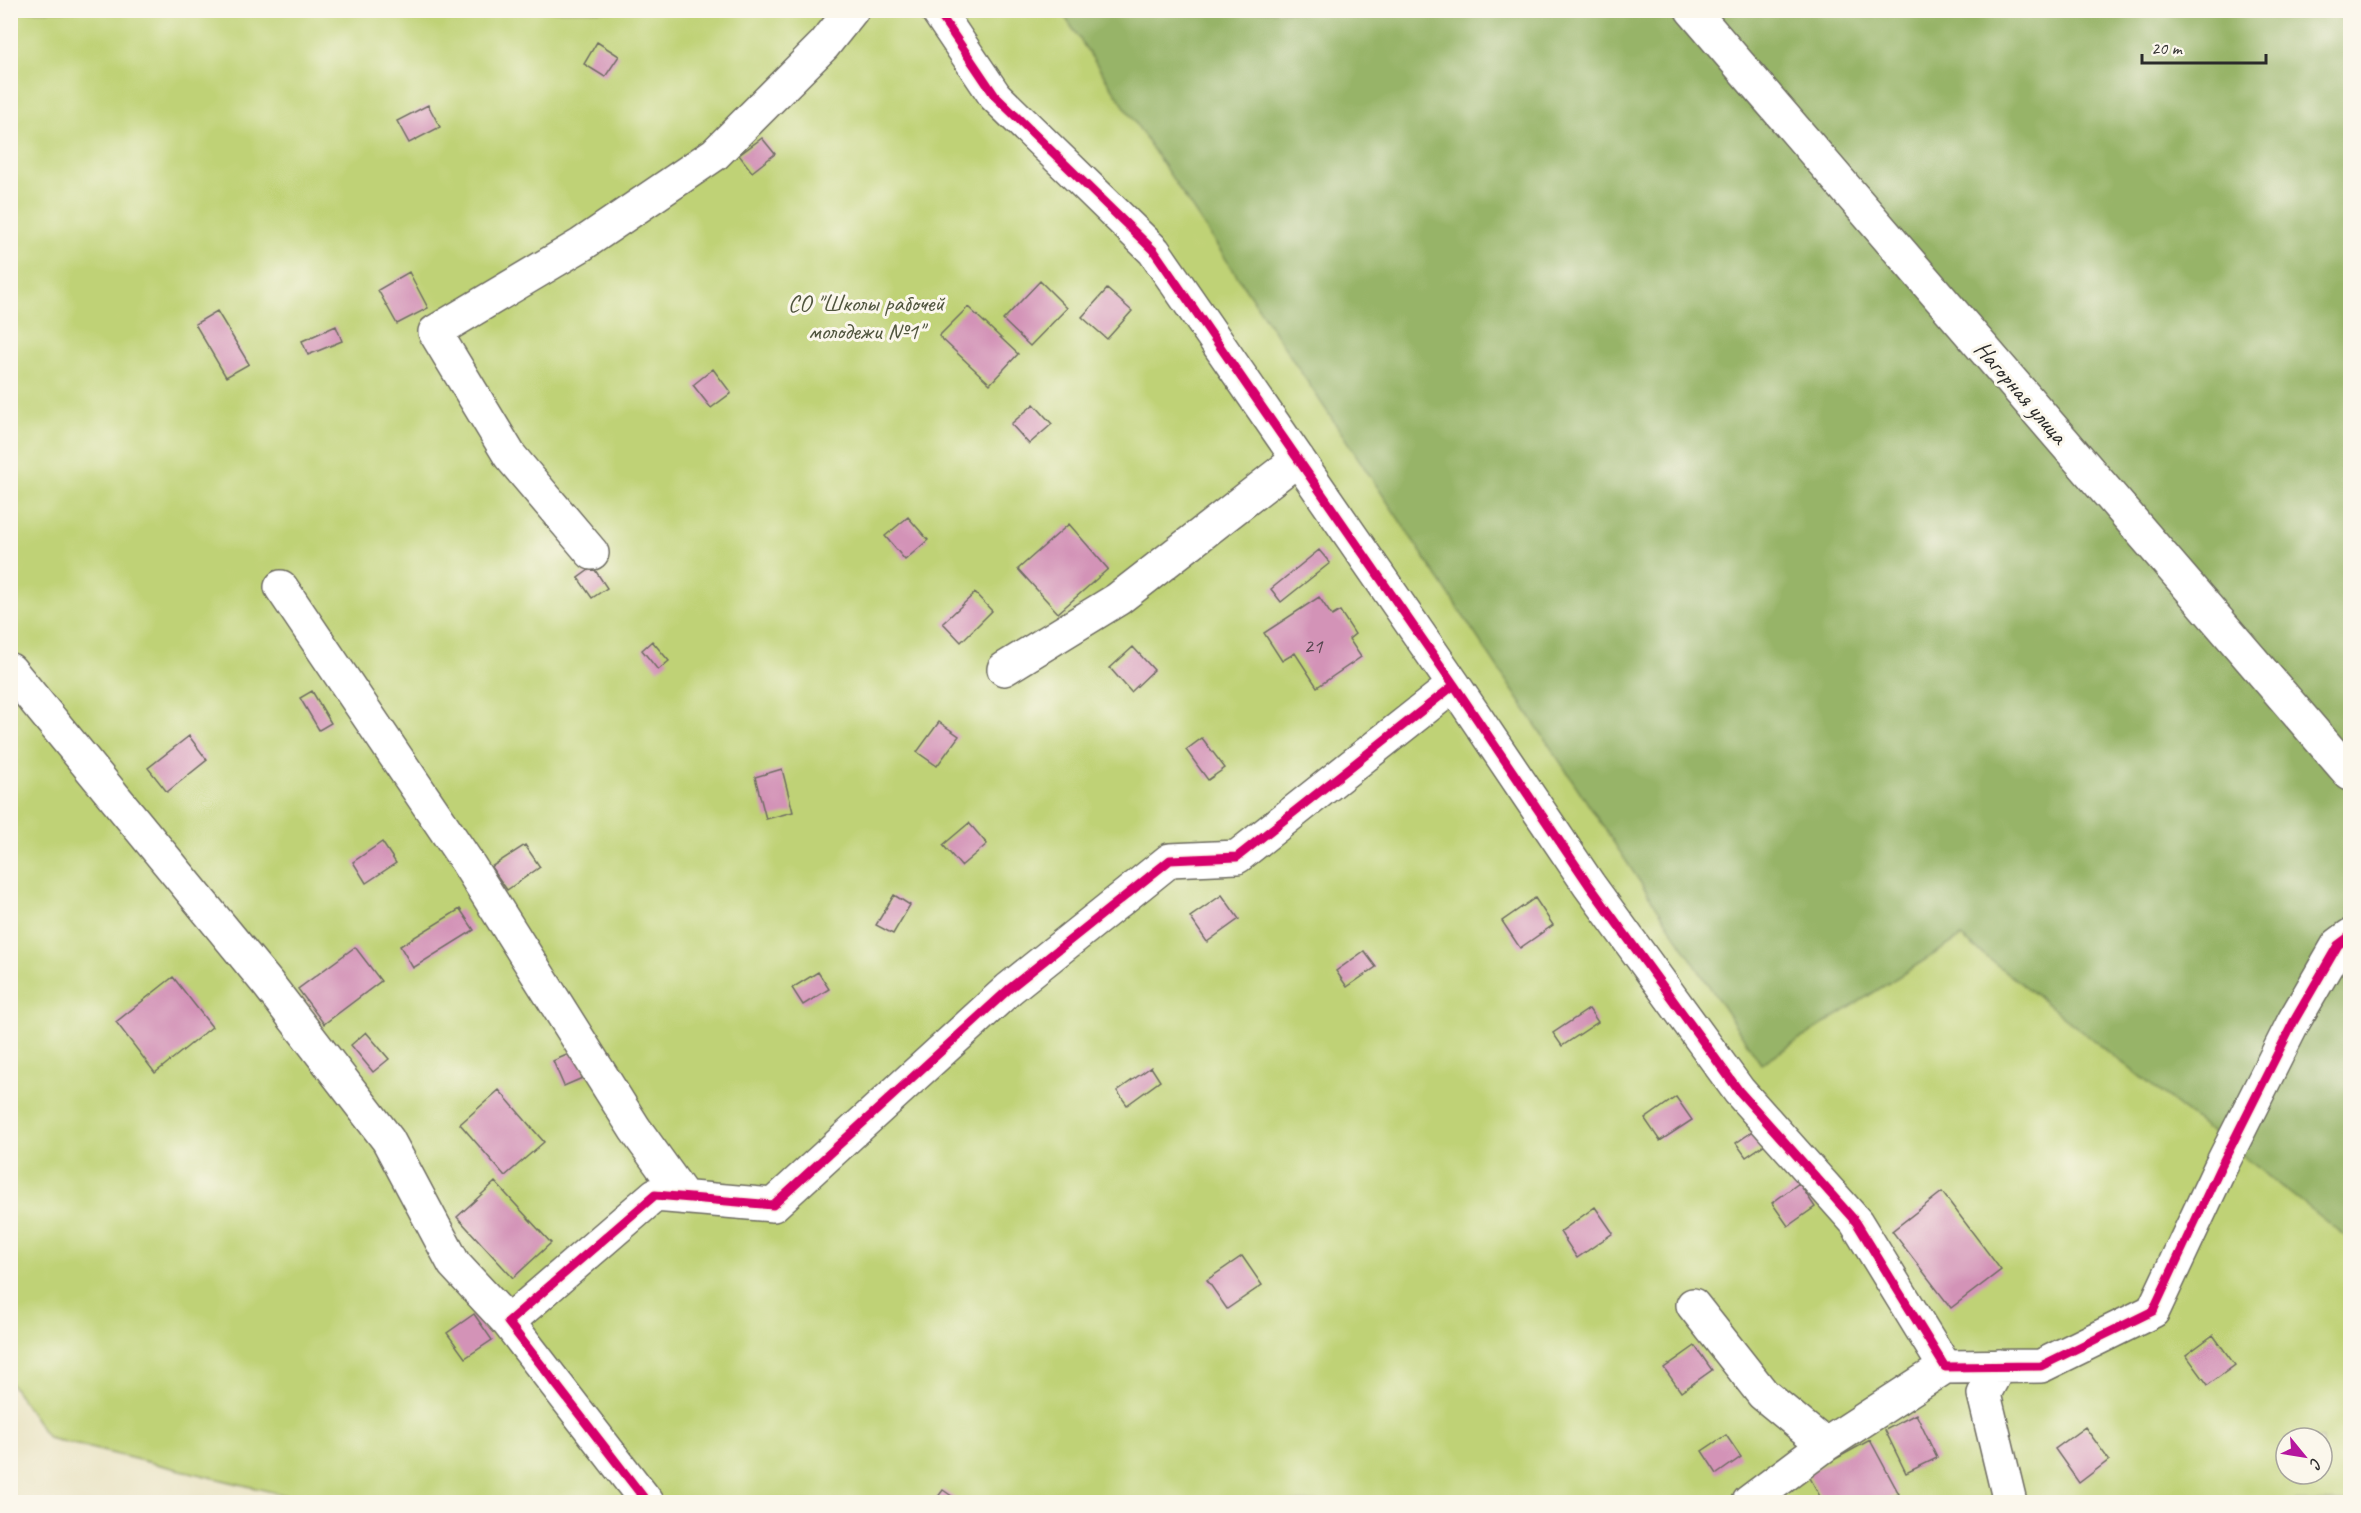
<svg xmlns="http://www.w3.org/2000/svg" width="2361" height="1513" viewBox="0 0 2361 1513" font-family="Caveat,sans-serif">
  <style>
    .green { fill: #bfd276; stroke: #757e50; stroke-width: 1.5; fill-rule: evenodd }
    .forest { fill: #97b467; stroke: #617049; stroke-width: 1.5 }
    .building { fill: #d393b7 }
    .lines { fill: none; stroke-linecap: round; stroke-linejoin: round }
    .minor-casing { stroke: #6e6c62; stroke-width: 36 }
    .minor { stroke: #fff; stroke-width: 33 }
    .cycleway-casing { stroke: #fbf7ec; stroke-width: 13 }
    .cycleway { stroke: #d6006c; stroke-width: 9 }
    .labels { text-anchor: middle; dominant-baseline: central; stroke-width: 6; stroke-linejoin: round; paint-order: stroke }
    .number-label { font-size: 21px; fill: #55454e }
    .park-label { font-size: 24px; fill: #50553e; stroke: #fbf7ec }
    .street-label { font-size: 24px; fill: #2b2b2b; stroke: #fbf7ec }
  </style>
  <rect width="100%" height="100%" fill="#fbf7ec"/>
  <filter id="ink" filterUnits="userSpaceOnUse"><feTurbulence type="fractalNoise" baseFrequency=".0167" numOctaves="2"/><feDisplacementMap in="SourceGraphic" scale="12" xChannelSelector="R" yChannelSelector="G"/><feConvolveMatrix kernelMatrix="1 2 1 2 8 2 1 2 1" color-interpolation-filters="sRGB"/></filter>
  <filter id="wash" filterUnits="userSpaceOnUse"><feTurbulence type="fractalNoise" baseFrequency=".008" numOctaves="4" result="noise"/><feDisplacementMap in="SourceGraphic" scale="24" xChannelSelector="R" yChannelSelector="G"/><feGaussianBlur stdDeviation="1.35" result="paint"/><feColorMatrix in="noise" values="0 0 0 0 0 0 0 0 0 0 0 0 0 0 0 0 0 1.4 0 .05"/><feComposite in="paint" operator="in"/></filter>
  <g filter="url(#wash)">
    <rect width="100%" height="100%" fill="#ebe5c7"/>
    <path class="green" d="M10,11h1544l796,880v611h-2036l-266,-64 -38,-56zM2286,1438h36v36h-36z"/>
    <path class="forest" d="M1061,11h1289v1229l-389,-303 -200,127z"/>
    <g id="blocks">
      <path class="building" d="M597,42l22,14 -14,21 -21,-13z
        M428,105l12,22 -31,16 -12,-22z
        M762,138l13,16 -23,18 -13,-17z
        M409,272l19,36 -31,16 -19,-34z
        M1040,281l27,27 -37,38 -27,-26z
        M1107,289l25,22 -25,28 -25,-22z
        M968,307l50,47 -28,30 -51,-48z
        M217,311l32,53 -23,13 -31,-53z
        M336,326l6,15 -34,14 -6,-14z
        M713,369l18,24 -20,15 -18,-23z
        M1034,404l18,20 -23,20 -18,-20z
        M908,517l20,23 -23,20 -20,-24z
        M1069,524l39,45 -50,44 -40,-44z
        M1319,550l11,13 -49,39 -10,-13z
        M593,567l14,21 -15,10 -14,-20z
        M975,593l17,18 -31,31 -18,-19z
        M1319,597l13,19 8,-5 15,23 -6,5 12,18 -44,30 -22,-34 -13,8 -18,-28z
        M652,641l17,20 -11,9 -16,-20z
        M1133,647l21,23 -23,22 -21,-24z
        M312,691l19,32 -12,7 -19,-32z
        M939,722l20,14 -22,30 -20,-14z
        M189,736l18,24 -40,32 -19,-24z
        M1202,738l23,30 -17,12 -22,-30z
        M782,769l11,43 -27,7 -11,-42z
        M969,823l18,21 -26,22 -18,-21z
        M382,842l14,21 -30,20 -13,-21z
        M525,845l15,22 -33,23 -16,-23z
        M894,895l16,10 -17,29 -17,-9z
        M1222,895l17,24 -32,23 -17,-25z
        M1535,898l18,27 -33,23 -18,-27z
        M460,909l14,21 -61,38 -13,-22z
        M355,947l26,34 -57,43 -26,-35z
        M1364,951l12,16 -29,20 -11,-16z
        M818,972l11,17 -26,16 -11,-17z
        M173,977l39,50 -57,46 -39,-51z
        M1589,1009l9,13 -36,24 -9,-13z
        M366,1032l23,27 -16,13 -22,-27z
        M576,1051l11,25 -23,10 -11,-25z
        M1151,1067l9,14 -33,24 -10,-14z
        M499,1090l45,52 -39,34 -45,-52z
        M1676,1097l16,23 -32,21 -15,-22z
        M1755,1130l10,14 -19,13 -10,-14z
        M495,1182l56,61 -38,35 -56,-61z
        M1799,1183l16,24 -27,19 -16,-23z
        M1942,1192l59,78 -50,38 -59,-77z
        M1595,1207l18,26 -36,25 -17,-26z
        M1242,1256l20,29 -35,24 -20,-29z
        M474,1314l18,26 -27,18 -18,-25z
        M2213,1335l22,30 -27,20 -22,-30z
        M1695,1346l17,24 -31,22 -17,-24z
        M1916,1414l21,44 -31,15 -21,-43z
        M2085,1427l24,33 -30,23 -24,-34z
        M1726,1435l15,22 -24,17 -15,-23z
        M1870,1440l29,54 -16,8h-60l-15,-28z
        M943,1490l16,11 -1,1h-24z"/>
    </g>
  </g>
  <g filter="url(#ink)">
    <use href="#blocks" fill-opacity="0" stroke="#6e6c62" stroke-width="1.5"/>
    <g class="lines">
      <defs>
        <path id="minor" d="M1692,10l658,764
          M592,553l-82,-97 -75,-124 146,-87 134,-91 109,-109 28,-35
          M281,587l184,272 170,270 49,68
          M1004,669l114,-70 180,-140
          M10,670l258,314 120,156 66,124 54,58
          M1454,685l135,200 150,206 117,131 89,145 96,-1 112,-55 67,-143 74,-147 44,-76 12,-9
          M1693,1305l70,89 62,51
          M1999,1366l-15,28 26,108
          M647,1502l-139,-180 147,-127 118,10 236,-216 161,-129 67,-3 217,-172 -300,-434 -159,-155 -58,-86
          M1749,1502l76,-57 120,-78"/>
      </defs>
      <use href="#minor" class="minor-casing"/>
      <use href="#minor" class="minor"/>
      <defs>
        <path id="cycleway" d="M1454,685l135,200 150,206 117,131 89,145 96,-1 112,-55 67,-143 74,-147 44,-76 12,-9
          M647,1502l-139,-180 147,-127 118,10 236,-216 161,-129 67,-3 217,-172 -300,-434 -159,-155 -58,-86"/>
      </defs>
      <use href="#cycleway" class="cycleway-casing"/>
      <use href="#cycleway" class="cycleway"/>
    </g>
  </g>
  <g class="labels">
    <g class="number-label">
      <text x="1313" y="646">21</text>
    </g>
    <g class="park-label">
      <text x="866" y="303">СО "Школы рабочей<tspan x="866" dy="28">молодежи №1"</tspan></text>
    </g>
    <g class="street-label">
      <text transform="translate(2021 392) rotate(49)">Нагорная улица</text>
    </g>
  </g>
  <rect width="2361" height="1513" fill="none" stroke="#fbf7ec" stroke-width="36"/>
  <g transform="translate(2304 1456) rotate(120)"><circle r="28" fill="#fbf7ec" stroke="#a8a59f" stroke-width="1.5"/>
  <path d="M0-4.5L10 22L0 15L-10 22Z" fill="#b5179e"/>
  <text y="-9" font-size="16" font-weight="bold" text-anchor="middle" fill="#2b2b2b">С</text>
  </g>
  <path d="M2142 54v9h124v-9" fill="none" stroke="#2b2b2b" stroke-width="3"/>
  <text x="2151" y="54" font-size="18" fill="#2b2b2b" stroke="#fbf7ec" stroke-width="4.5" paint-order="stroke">20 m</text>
</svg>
